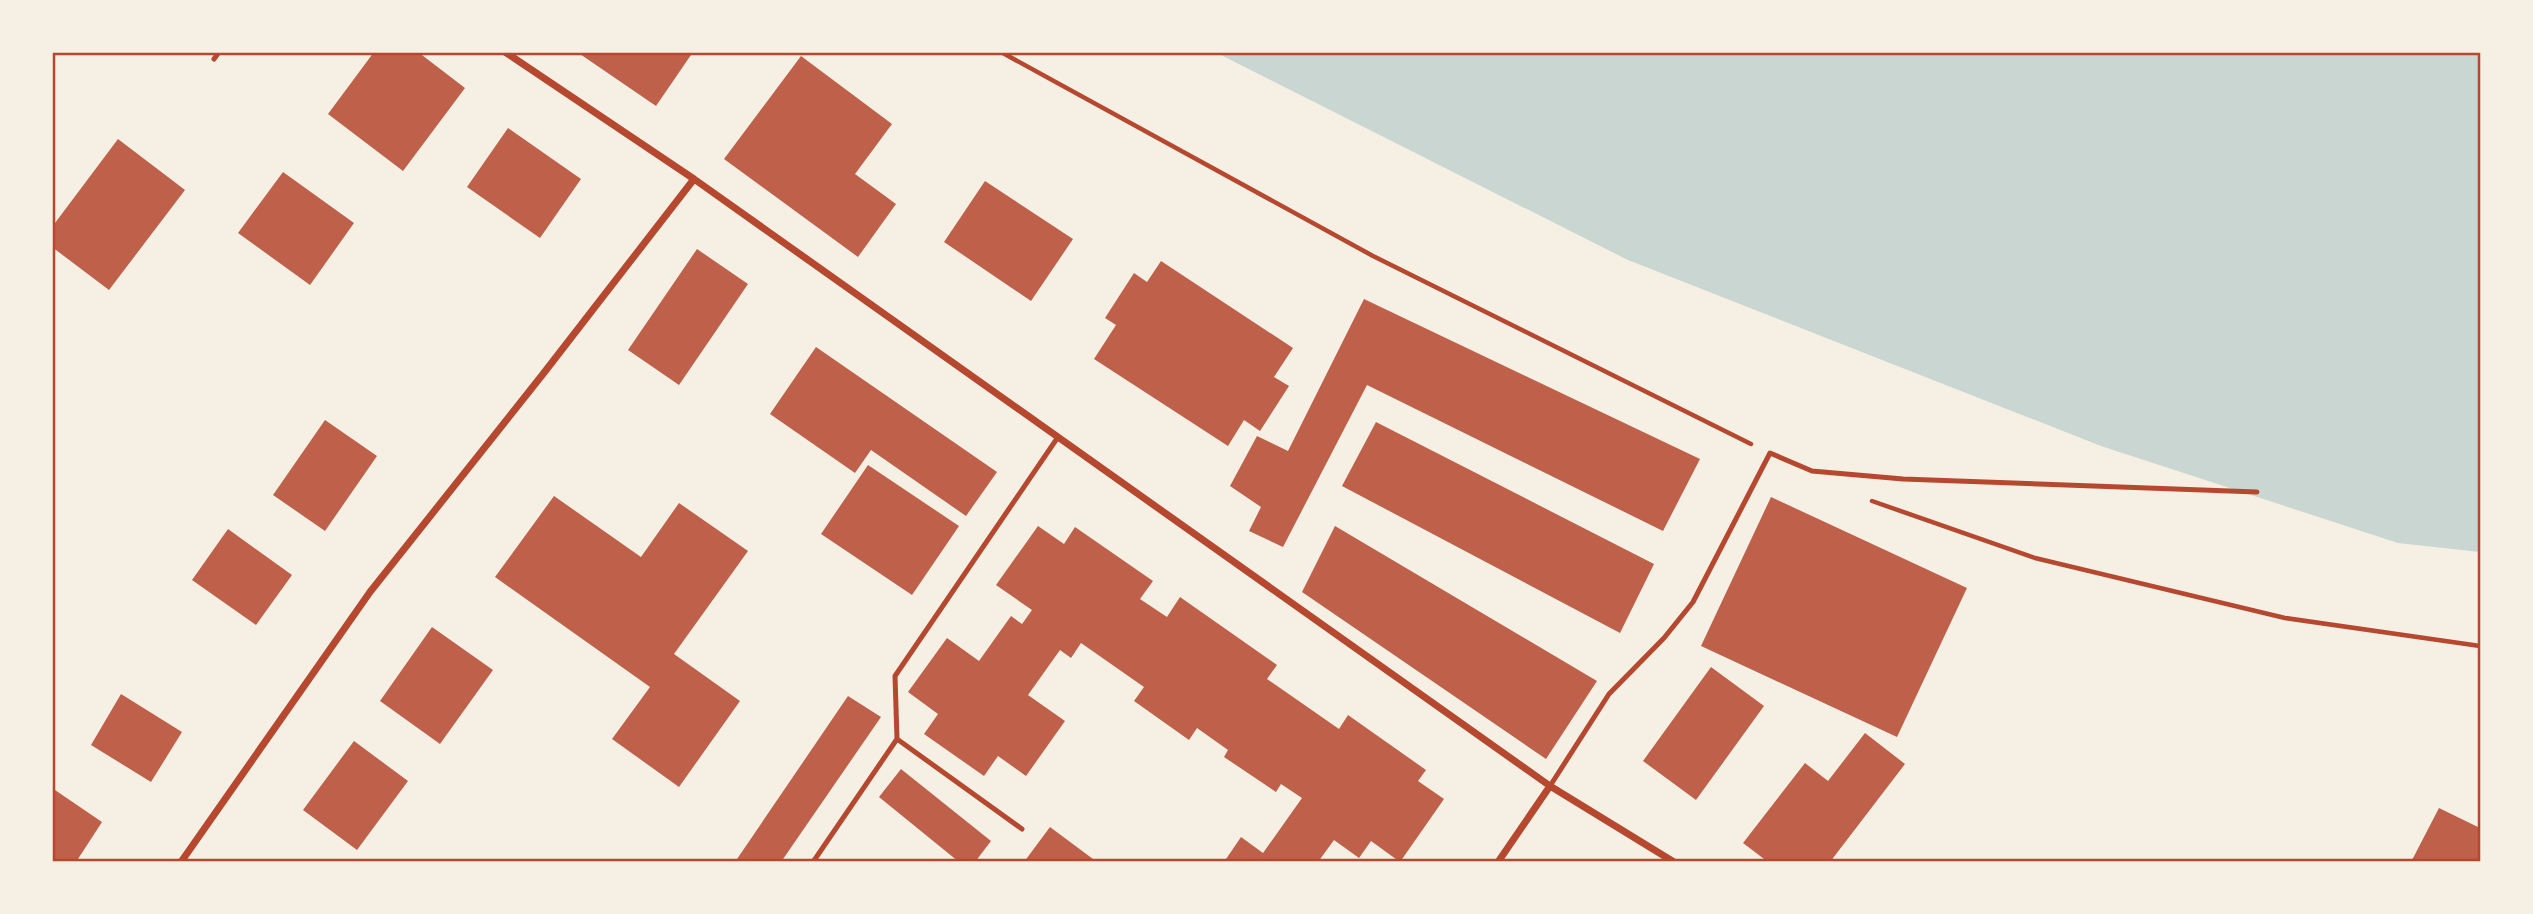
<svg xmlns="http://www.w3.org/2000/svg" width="2533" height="914" viewBox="0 0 2533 914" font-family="Raleway,sans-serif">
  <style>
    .water { fill: #c9d6d2 }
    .building { fill: #bf614a }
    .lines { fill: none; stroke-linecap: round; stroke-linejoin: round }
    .path { stroke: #b5482f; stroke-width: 4.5 }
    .service { stroke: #b5482f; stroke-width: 5 }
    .minor { stroke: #b5482f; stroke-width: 7 }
    .neatline { fill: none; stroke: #b5482f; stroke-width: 2.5 }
  </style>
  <rect width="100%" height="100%" fill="#f6efe4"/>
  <path class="water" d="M1217,53h1263v499l-82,-9 -297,-97 -473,-186z"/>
  <path class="building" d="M374,52h44l47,36 -62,83 -75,-57z
    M577,52h116l-37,54z
    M801,56l91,68 -37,50 41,30 -38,53 -134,-98z
    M508,128l73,51 -41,59 -73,-51z
    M118,139l67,51 -76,100 -57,-43v-20z
    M283,172l71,51 -44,62 -72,-52z
    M985,181l88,58 -42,62 -87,-59z
    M697,249l51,35 -69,101 -51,-35z
    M1161,261l132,87 -19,29 15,9 -29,45 -16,-11 -16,26 -134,-87 22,-34 -11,-7 29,-45 13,9z
    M1364,299l336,160 -37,72 -296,-146 -84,162 -34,-16 12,-24 -31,-21 27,-50 31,15z
    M816,347l181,125 -31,44 -95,-66 -16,23 -85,-59z
    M325,420l52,36 -52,75 -52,-36z
    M1376,422l278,142 -34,69 -278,-147z
    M868,465l91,61 -47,69 -91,-61z
    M554,496l87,61 38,-54 69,48 -74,103 66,47 -61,86 -67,-48 38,-52 -155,-110z
    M1771,497l196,91 -70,149 -196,-91z
    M1038,526l26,18 11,-17 78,54 -13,18 27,18 13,-20 97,68 -10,14 72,50 9,-14 78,55 -8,11 26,18 -44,63 -29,-21 -12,17 -25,-18 -16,22h-94l17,-25 22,16 39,-55 -21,-14 -5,8 -52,-35 4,-7 -31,-22 -8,12 -55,-39 10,-14 -63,-44 -10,15 -11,-8 -32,45 37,26 -39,55 -28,-20 -14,20 -60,-42 14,-20 -30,-22 39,-54 32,23 32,-45 11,8 10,-14 -36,-25z
    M1335,526l262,155 -51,78 -244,-167z
    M228,529l64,46 -36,50 -64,-45z
    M432,627l61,43 -53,74 -60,-43z
    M1711,667l53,39 -68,94 -53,-39z
    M121,694l61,38 -31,50 -60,-37z
    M848,696l33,21 -100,145h-46z
    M1865,733l40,31 -75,98h-62l-25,-19 62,-80 23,18z
    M354,741l54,40 -51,69 -54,-40z
    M901,769l90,72 -16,21h-16l-80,-65z
    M52,788l50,34 -26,40h-24z
    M2439,808l41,20v34h-69z
    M1050,827l47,35h-73z"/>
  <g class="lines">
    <path class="path" d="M1001,52l372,204 378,188
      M1872,501l163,57 250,60 195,28"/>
    <path class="service" d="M214,59l5,-7
      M897,739l125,90
      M1550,786l59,-92 55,-56 29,-36 77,-149 42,18 91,8 354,13
      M813,862l84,-123 -2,-63 163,-239"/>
    <path class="minor" d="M505,52l189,127 856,607 124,76
      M181,862l189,-270 173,-218 151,-195
      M1498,862l52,-76"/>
  </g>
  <rect width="2533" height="914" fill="none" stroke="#f6efe4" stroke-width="108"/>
  <rect x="54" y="54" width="2425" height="806" class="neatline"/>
</svg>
